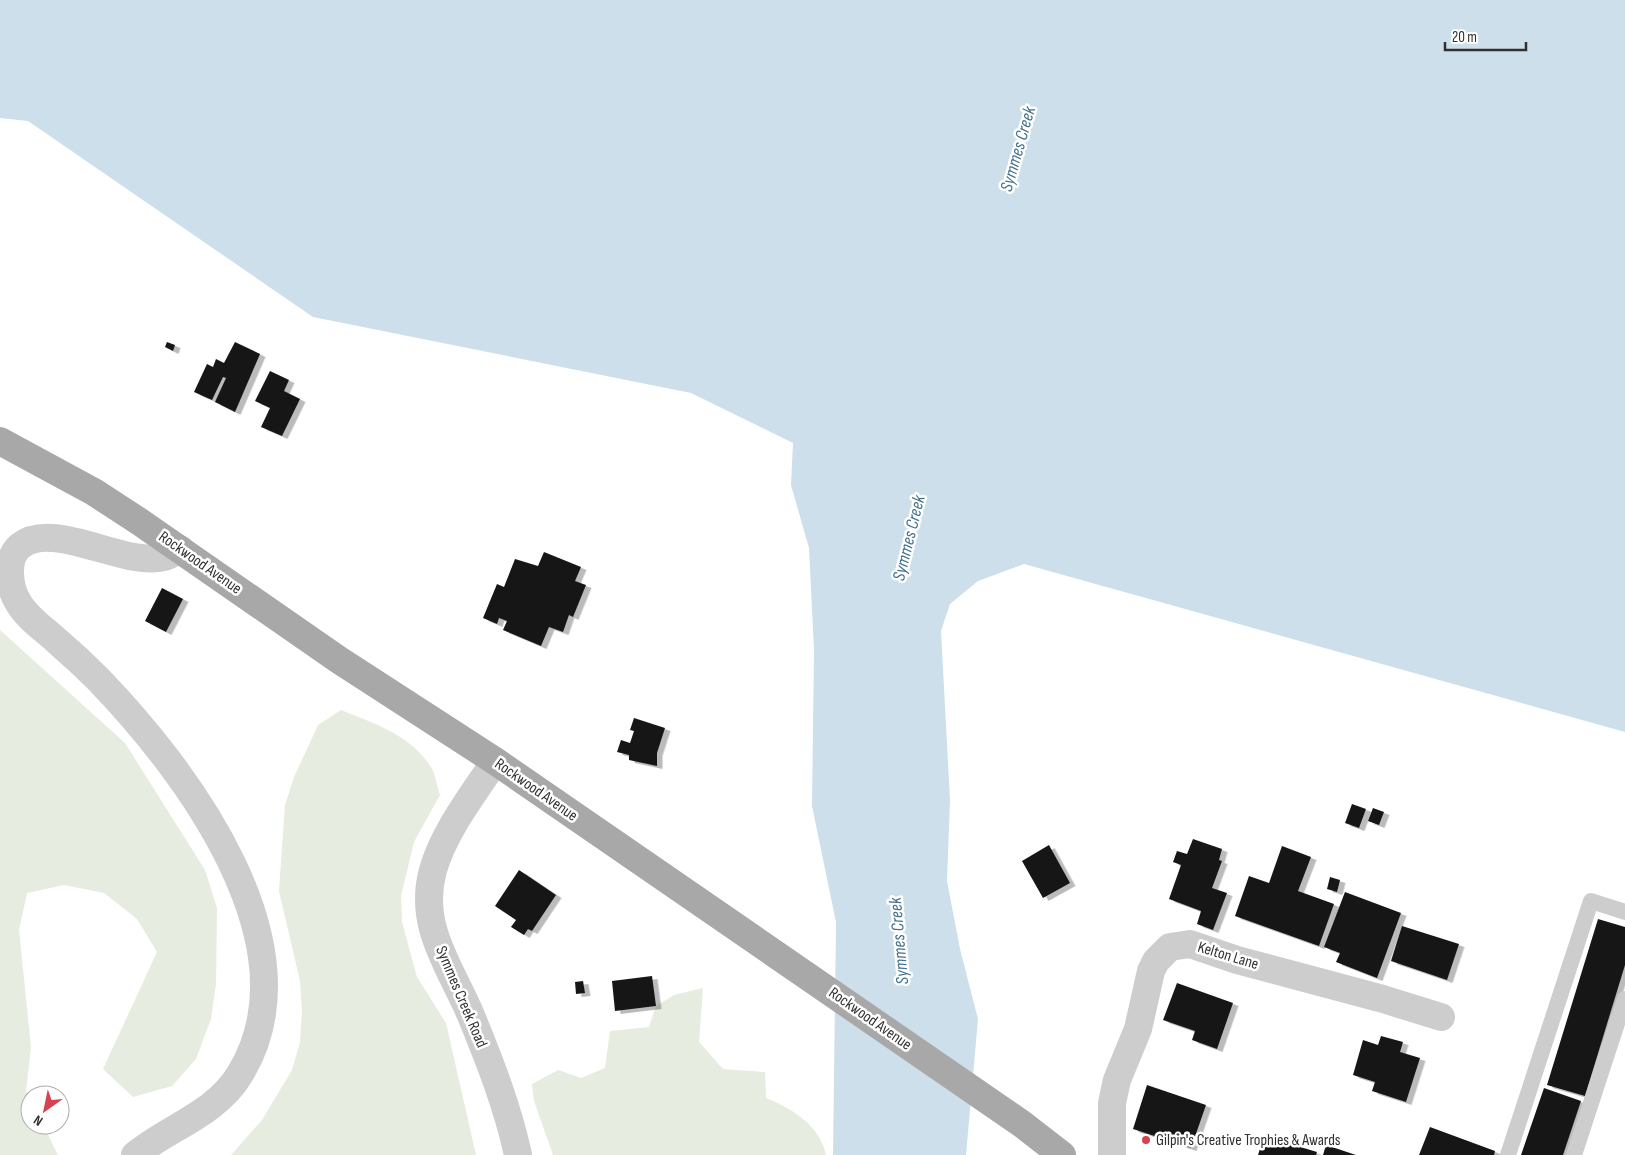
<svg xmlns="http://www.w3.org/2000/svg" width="1625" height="1155" viewBox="0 0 1625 1155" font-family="'Sofia Sans Condensed',sans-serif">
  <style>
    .green { fill: #e6ecdf }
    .water { fill: #cddfea }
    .building { fill: #171717; filter: url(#shadow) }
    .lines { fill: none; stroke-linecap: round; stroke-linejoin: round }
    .lane { stroke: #cdcdcd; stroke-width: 16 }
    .street { stroke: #cdcdcd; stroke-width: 28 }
    .primary { stroke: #a8a8a8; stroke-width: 28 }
    .poi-dot { fill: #d8414f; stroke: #fff; stroke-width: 2 }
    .labels { text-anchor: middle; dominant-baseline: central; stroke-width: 5; stroke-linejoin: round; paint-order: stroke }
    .street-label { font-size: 16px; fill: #303030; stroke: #fff }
    .poi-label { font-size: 16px; fill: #303030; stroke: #fff; text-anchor: start }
    .water-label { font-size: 18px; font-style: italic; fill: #44728d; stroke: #fff }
  </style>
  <defs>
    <filter id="shadow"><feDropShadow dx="5.5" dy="3" stdDeviation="0" flood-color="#0004"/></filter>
  </defs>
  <rect width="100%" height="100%" fill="#fff"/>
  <path class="green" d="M0,630l125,113 80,127 12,38 -1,76 -5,35 -15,40 -24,27 -39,11 -30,-28 54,-117 -20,-33 -33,-26 -40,-8 -37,8 -8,37 12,117 -5,44 4,8v26h13l15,30h-58z
    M341,710c34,14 71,25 91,59 4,7 5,18 8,26l-26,47 -13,54 1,26 15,55 29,46 30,132h-245l31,-35 30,-50 8,-28 2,-30 -2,-31 -21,-90 6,-86 9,-28 24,-52z
    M703,988l-4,54 24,27 42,3 1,26c25,10 54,27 60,57h-273l-19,-54 -2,-17 26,-14 23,8 24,-10 5,-37 39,-4 7,-21 18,-11z"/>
  <path class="water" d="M0,0h1625v732l-601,-168 -46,17 -28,23 -9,27 9,169 -3,81 13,68 18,70 -12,136h-133l3,-233 -24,-116 2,-156 -5,-102 -18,-63 2,-42 -102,-50 -378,-76 -285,-196 -28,-3z"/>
  <path class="building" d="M167,342l8,3 -2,6 -8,-4z
    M235,342l25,12 -25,58 -20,-10 11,-24 -3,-1 -11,23 -18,-8 13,-28 6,3 3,-8 8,4z
    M270,371l19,9 -5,11 16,8 -18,37 -21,-9 9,-19 -15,-7z
    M544,552l37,15 -6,14 11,4 -13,32 -4,-2 -6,17 -14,-5 -8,19 -38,-16 4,-9 -8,-3 -2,6 -14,-6 14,-34 7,3 11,-28 23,7z
    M162,588l21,11 -17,33 -21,-11z
    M634,718l31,10 -8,25v13l-28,-6v-5l-12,-3 4,-12 9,3 4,-12 -4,-1z
    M1352,804l14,5 -7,19 -14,-5z
    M1373,808l11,4 -5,13 -11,-4z
    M1193,839l29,10 -3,11 3,1 -10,27 15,5 -14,37 -16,-6 4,-13 -32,-12 12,-34 -8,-3 4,-11 10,3z
    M1049,845l21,38 -27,15 -21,-37z
    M1282,846l29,11 -13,34 36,13 -15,42 -84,-30 14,-40 20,7z
    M519,870l37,25 -24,36 -4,-2 -4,6 -13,-8 5,-7 -21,-14z
    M1330,877l10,3 -3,12 -10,-3z
    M1345,892l56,21 -24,65 -41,-16 4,-9 -16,-6z
    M1598,919l27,8v38l-40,131 -38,-11z
    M1402,926l57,18 -12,36 -56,-19z
    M652,976l4,30 -41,5 -3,-30z
    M583,981l2,12 -9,1 -1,-12z
    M1177,983l56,20 -16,46 -25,-9 3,-9 -32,-11z
    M1381,1036l22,6 -3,10 20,6 -14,44 -34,-11 3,-9 -22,-7 10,-35 15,5z
    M1147,1085l59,20 -15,43 -58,-19z
    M1544,1088l37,13 -18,54h-42z
    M1430,1127l65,24 -1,4h-75z
    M1264,1136l53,16 -1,3h-58z
    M1326,1145l30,10h-33z"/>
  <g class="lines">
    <path class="lane" d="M1508,1155l83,-254 34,11
      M1574,1155l51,-156"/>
    <path class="street" d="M495,761c-22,34 -51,70 -62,109 -16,57 19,99 39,148 18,44 36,90 46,137
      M135,1155c34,-28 81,-41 105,-81 79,-129 -55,-305 -142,-395 -13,-13 -27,-26 -41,-38 -13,-12 -30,-23 -39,-39 -9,-15 -13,-43 2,-56 34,-27 105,22 144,11 5,-1 11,-5 16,-8
      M1112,1155v-52l5,-23 21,-51 13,-58 5,-10 14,-14 20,-3 47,16 146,39 58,18"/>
    <path class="primary" d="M0,441l94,51 46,30 199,138 156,101 527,363 40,31"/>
  </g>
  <circle class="poi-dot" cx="1146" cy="1140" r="5"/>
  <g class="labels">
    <g class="street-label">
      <text transform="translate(200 563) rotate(35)">Rockwood Avenue</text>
      <text transform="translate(536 790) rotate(35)">Rockwood Avenue</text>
      <text transform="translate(1228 956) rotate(17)">Kelton Lane</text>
      <text transform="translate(461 997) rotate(67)">Symmes Creek Road</text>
      <text transform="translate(870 1019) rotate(35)">Rockwood Avenue</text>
    </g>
    <g class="poi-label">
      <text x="1156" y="1140">Gilpin's Creative Trophies &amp; Awards</text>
    </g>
    <g class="water-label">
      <text transform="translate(1018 149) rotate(-74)">Symmes Creek</text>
      <text transform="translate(909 538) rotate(-76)">Symmes Creek</text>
      <text transform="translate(899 941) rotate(-95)">Symmes Creek</text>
    </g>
  </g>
  <g transform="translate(45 1110) rotate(213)"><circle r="24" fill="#ffffff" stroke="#acacac"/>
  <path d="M0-4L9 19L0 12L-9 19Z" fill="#d8414f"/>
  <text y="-8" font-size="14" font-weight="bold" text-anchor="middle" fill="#303030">N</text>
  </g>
  <path d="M1445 42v8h81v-8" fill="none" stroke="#303030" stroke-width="2.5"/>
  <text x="1452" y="42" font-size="15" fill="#303030" stroke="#ffffff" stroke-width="4" paint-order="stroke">20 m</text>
</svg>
